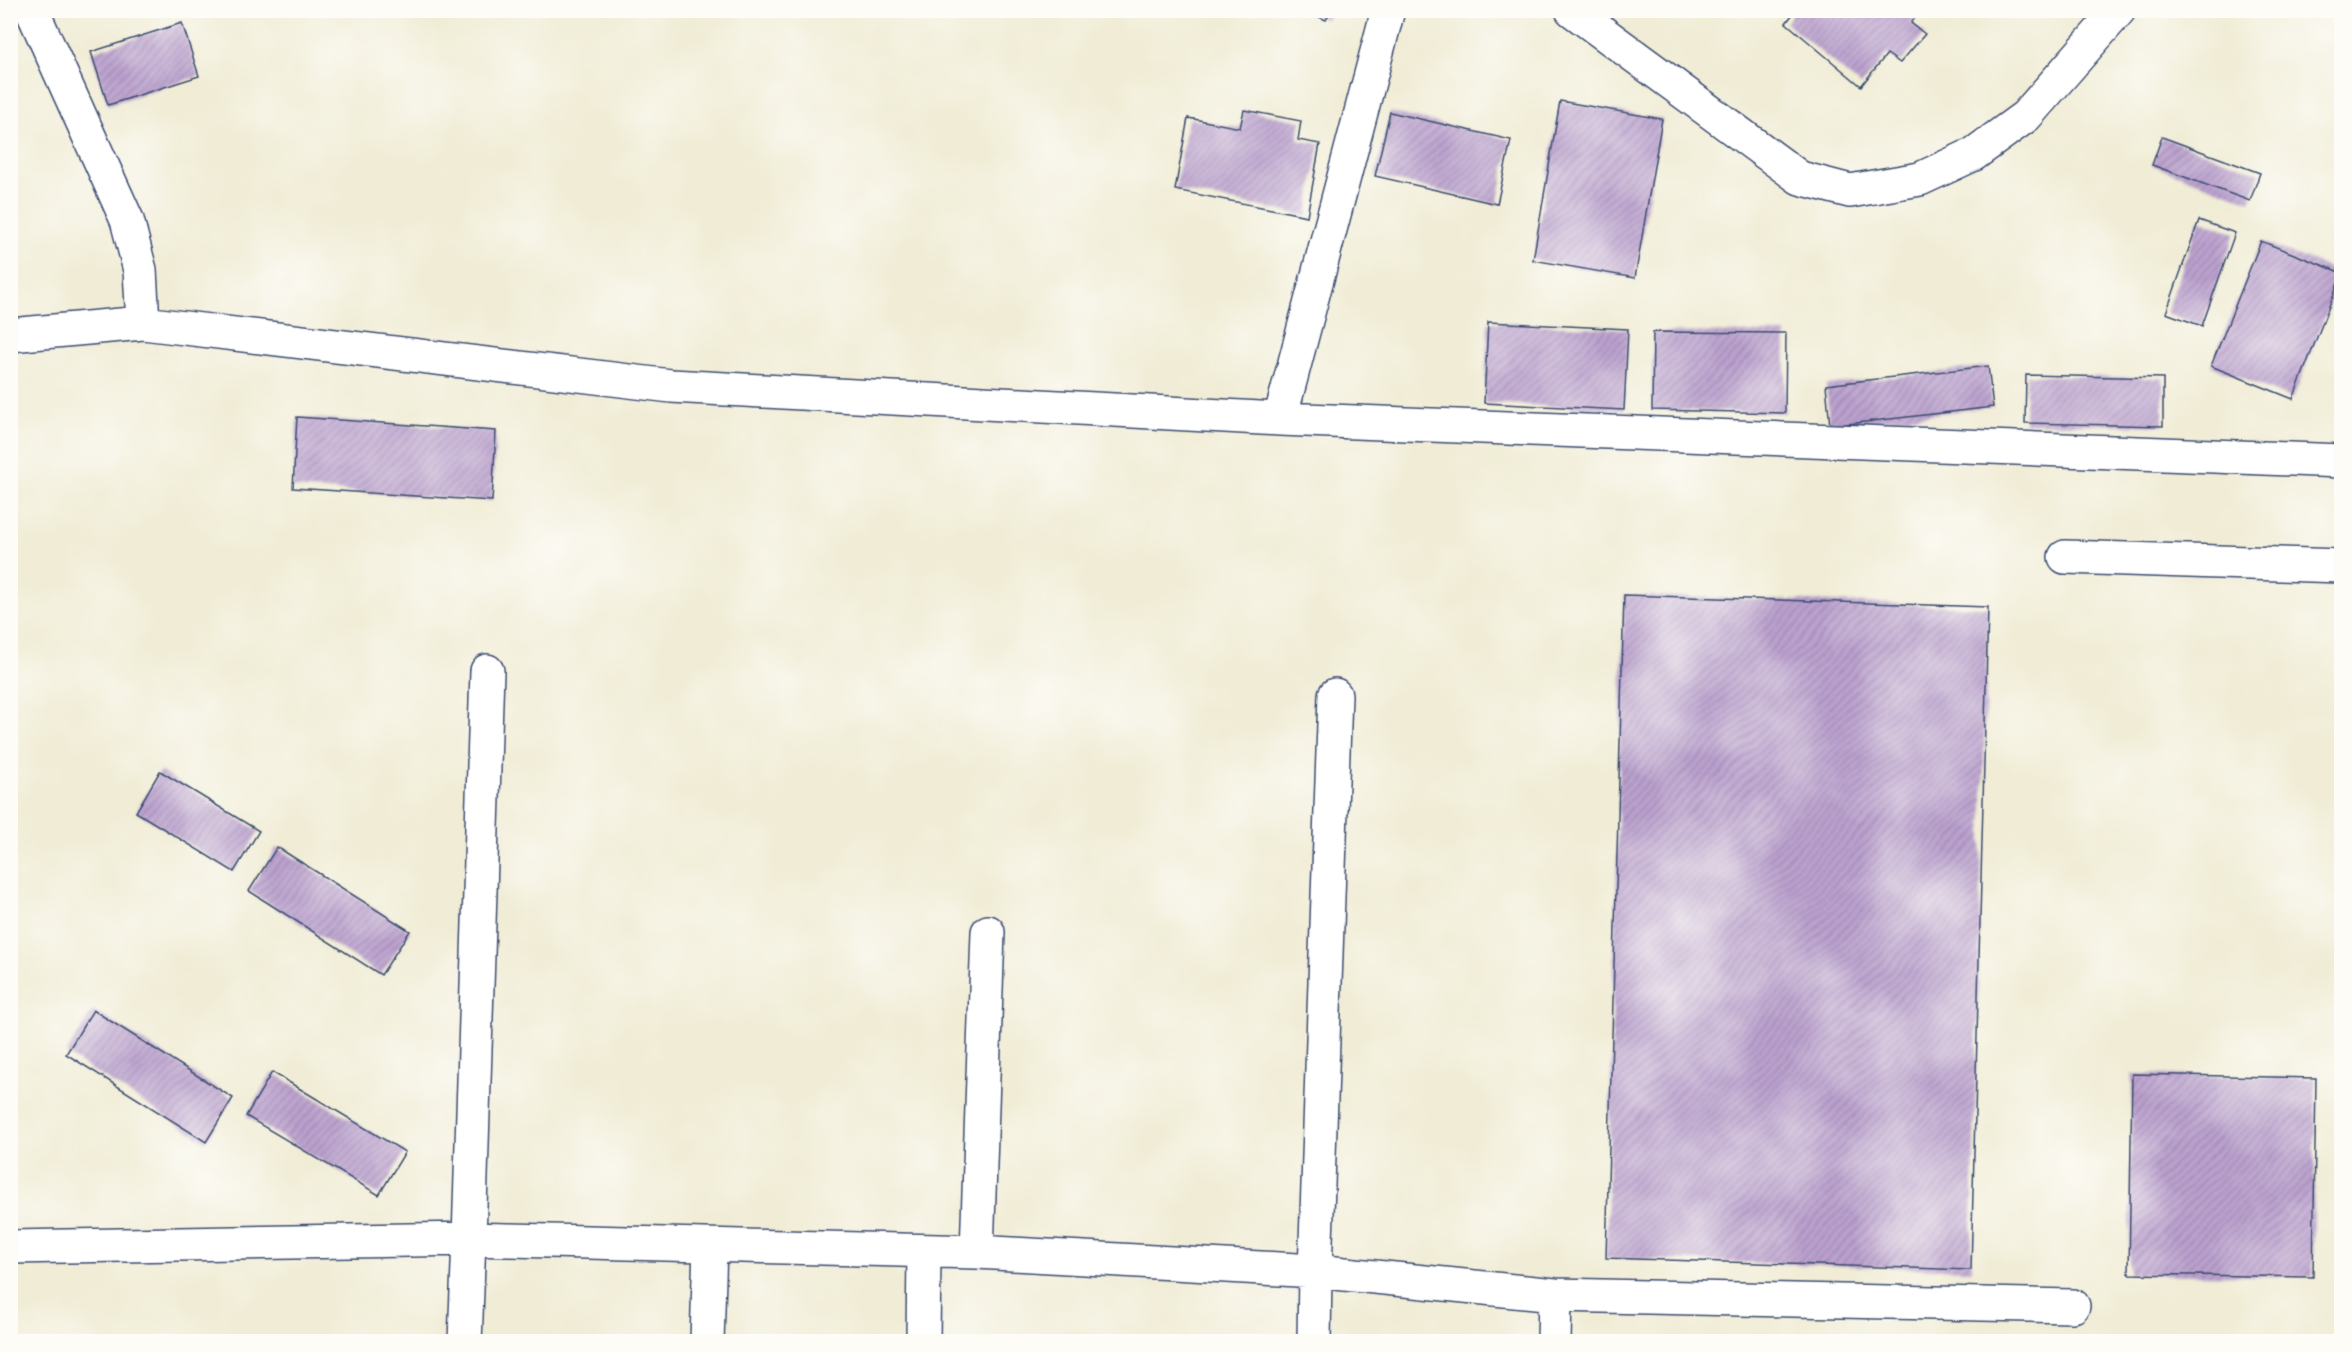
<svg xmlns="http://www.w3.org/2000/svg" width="2352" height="1352" viewBox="0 0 2352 1352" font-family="'IM FELL English',serif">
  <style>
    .building { fill: url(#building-hatch) }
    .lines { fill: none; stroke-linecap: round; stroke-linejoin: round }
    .minor-casing { stroke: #3b4b70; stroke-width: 36 }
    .minor { stroke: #fff; stroke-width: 33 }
  </style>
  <defs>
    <pattern id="building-hatch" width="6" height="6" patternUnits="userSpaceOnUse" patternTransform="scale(1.5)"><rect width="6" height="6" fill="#bca2cf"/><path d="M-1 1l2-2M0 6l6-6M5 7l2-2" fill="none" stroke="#9884ab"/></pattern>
  </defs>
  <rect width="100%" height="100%" fill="#fdfcf7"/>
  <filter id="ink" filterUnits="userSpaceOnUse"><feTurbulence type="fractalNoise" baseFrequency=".0167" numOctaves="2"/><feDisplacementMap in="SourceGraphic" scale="12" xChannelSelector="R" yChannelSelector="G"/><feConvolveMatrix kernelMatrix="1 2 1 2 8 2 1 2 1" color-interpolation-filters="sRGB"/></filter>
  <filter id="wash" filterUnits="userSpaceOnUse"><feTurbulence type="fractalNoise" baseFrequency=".008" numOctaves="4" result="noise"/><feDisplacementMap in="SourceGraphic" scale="24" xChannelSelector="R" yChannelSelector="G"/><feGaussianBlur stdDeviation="1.35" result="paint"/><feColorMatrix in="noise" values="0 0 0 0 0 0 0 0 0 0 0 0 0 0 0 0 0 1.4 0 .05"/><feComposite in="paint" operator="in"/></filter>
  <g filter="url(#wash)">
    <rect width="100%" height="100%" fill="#f0ecd5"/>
    <g id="blocks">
      <path class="building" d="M1303,10h28l-5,10z
        M1796,10h125l-10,13 14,11 -25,29 -13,-9 -26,32 -75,-63z
        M182,23l17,53 -91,29 -17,-53z
        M1560,101l102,18 -27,159 -102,-18z
        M1244,110l57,11 -3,19 22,4 -13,72 -132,-26 13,-72 52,10z
        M1390,112l121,28 -14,64 -122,-28z
        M2162,137l98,36 -10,28 -98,-36z
        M2199,220l36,13 -33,93 -36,-13z
        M2261,241l81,32 -49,126 -82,-33z
        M1488,322l140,7 -4,81 -140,-7z
        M1653,332l133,1 -1,80 -133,-3z
        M1988,366l5,41 -163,19 -4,-41z
        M2026,375l137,3v48l-138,-3z
        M297,417l199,14 -4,70 -199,-13z
        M1624,595l364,12 -17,663 -365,-12z
        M160,771l99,60 -25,41 -98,-60z
        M277,847l133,84 -29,44 -132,-84z
        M93,1010l140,88 -27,44 -140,-88z
        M272,1072l133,80 -26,43 -133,-79z
        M2132,1074l184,4 -3,199 -184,-3z"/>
    </g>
  </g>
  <g filter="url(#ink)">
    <use href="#blocks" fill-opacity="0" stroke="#3b4b70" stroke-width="1.5"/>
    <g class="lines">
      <defs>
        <path id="minor" d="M32,10l95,210 13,50 3,53
          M1572,10l228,168 50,13 70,-12 54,-25 52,-38 93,-106
          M10,335l133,-12 528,63 609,33 1062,42
          M1280,419l108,-409
          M2065,557l277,9
          M10,1247l459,-8 18,-568
          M977,1252l11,-320
          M465,1342l4,-103 508,13 338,19 20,-576
          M707,1342l3,-96
          M923,1342l1,-91
          M1314,1342l1,-71 240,24 518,11
          M1554,1342l1,-47"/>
      </defs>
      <use href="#minor" class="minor-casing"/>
      <use href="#minor" class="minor"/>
    </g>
  </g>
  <rect width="2352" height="1352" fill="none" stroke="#fdfcf7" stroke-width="36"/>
</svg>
